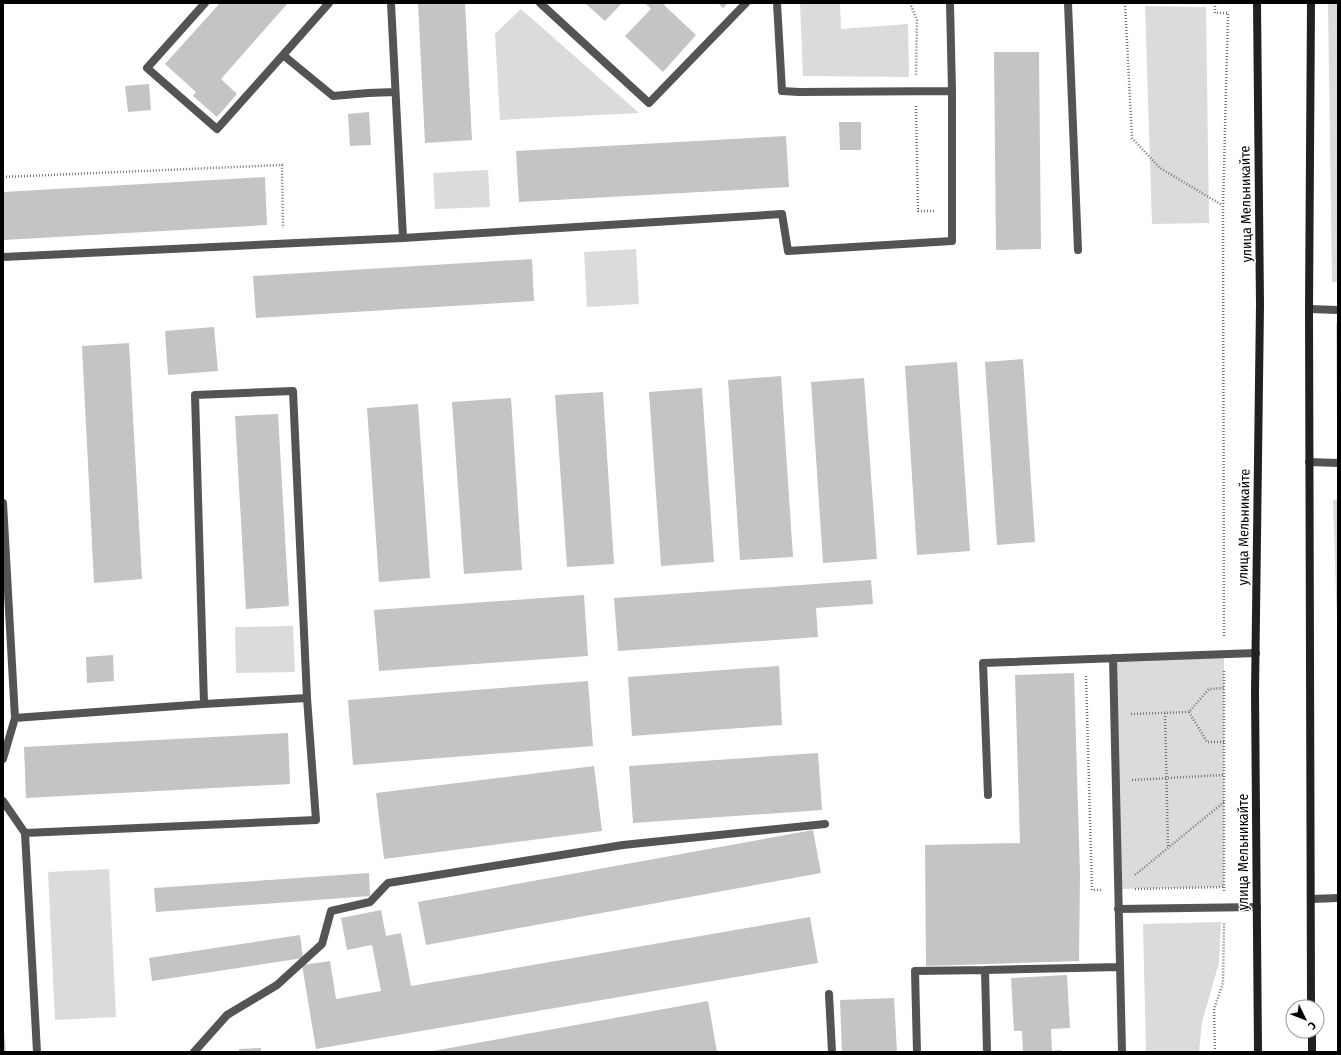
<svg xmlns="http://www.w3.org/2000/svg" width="1341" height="1055" viewBox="0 0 1341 1055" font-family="'Fira Sans Condensed',sans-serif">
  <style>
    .green { fill: #dbdbdb }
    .building { fill: #c4c4c4 }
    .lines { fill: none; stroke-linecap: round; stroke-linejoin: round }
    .path { stroke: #767676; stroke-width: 2.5; stroke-dasharray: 1 2; stroke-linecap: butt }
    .service { stroke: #545454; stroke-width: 8 }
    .secondary { stroke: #212121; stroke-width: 8 }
    .labels { text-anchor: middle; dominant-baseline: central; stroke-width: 3; stroke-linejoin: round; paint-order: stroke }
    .street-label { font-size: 14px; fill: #000; stroke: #fff }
  </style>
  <rect width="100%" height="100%" fill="#fff"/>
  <path class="green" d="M800,3h40l1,26 67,-5 1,53 -106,-1z
    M1328,3h10v279h-6z
    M1145,6l61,1 3,216 -57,1z
    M521,9l118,104 -139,7 -5,-86z
    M488,170l2,37 -55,2 -2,-36z
    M636,249l3,55 -52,3 -3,-55z
    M1336,323h2v123h-1z
    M1333,500h5v154z
    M293,626l2,46 -59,1 -1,-46z
    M1224,655v232l-106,2 -5,-231z
    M109,869l7,148 -61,3 -7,-148z
    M1221,922l-2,41 -17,59 -3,30h-53l-3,-128z"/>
  <path class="building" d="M220,3h68l-67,76 16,15 -20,23 -24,-21 3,-4 -31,-28z
    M418,3h47l7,137 -47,3z
    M585,3h37l-17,18z
    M645,3h21l-2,2 32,30 -33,37 -38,-36 26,-27z
    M718,3h10l-5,5z
    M994,52h45l2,197 -45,1z
    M149,84l2,26 -23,2 -3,-26z
    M369,112l2,33 -21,1 -2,-32z
    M839,122h22v28h-21z
    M786,136l3,51 -270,15 -3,-51z
    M265,177l2,48 -263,15 -1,-48z
    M532,259l2,42 -278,17 -3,-42z
    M214,327l4,44 -50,4 -3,-44z
    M129,343l13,236 -48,4 -12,-237z
    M1023,359l12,183 -38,3 -12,-183z
    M957,362l13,189 -53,4 -12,-189z
    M781,376l12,181 -53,3 -12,-180z
    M864,378l13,181 -54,4 -12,-181z
    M702,388l12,174 -53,4 -12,-174z
    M603,392l11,172 -47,3 -12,-172z
    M511,398l11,172 -58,4 -12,-172z
    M418,404l12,174 -51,4 -12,-174z
    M278,414l11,192 -43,3 -11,-193z
    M871,580l2,24 -57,4 2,29 -200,14 -4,-53z
    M584,595l4,61 -209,15 -5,-61z
    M113,655l1,26 -27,2 -1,-26z
    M779,666l3,59 -150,11 -4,-59z
    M1074,673l6,201 -1,87 -153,5 -1,-121 95,-2 -5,-168z
    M588,681l5,65 -240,19 -5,-65z
    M288,733l2,51 -264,14 -2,-51z
    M818,753l4,57 -189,13 -4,-57z
    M594,766l8,65 -218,28 -8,-66z
    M813,830l8,43 -395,72 -8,-43z
    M369,873l1,23 -214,16 -2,-24z
    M381,910l5,26 15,-3 10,53 399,-69 8,46 -502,86 -14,-84 28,-4 6,38 45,-8 -9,-46 -25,5 -6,-32z
    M300,935l3,23 -151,23 -3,-23z
    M1067,975l3,53 -19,1 1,22 9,-1v2h-38l-1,-21h-8l-3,-53z
    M894,998l3,54h-55l-2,-52z
    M708,1001l9,51h-284v-1z
    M3,1032h1l2,20h-3z
    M261,1048v4h-22v-3z"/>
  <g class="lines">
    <path class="path" d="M910,3l7,17 -1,55
      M1125,3l7,135 28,30 62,37
      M1215,3v10h13l-5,193 1,432
      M916,106l2,105h18
      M3,177l279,-12 1,63
      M1224,671v221
      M1086,676l6,214h10
      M1189,712l18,30h17
      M1165,713l3,134
      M1131,714l58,-2 20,-23 15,-1
      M1132,780l92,-5
      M1135,875l89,-73
      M1135,889l89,-2
      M1215,1052l-1,-43 9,-26 1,-60"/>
    <path class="service" d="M205,3l-58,65 70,61 66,-74
      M329,3l-46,52 50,41 35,-3 27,-1
      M391,3l12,235
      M540,3l109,100 97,-100
      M777,3l5,88 17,1 153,-1 -2,-88
      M1068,3l10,247
      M3,257l400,-19 379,-24 6,37 164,-10v-150
      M1309,309l29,1
      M1309,462l29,1
      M3,503l12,215
      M1113,658l9,394
      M204,704l103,-6
      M3,759l12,-41 189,-14 -9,-309 98,-4 14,307 9,122 -291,13
      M988,795l-5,-132 273,-10
      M3,801l22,32 12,219
      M1312,899l26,-1
      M1118,909l139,-2
      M829,994l3,58
      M194,1052l33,-37 50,-30 45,-41 9,-33 39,-9 18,-19 235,-38 202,-21
      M917,1052l-2,-81 70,-1
      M987,1052l-2,-82 135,-3"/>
    <path class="secondary" d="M1257,3l3,302 -5,387 3,360
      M1311,3l-2,306 2,698
      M1312,1031v21"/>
  </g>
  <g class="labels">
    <g class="street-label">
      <text transform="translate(1246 204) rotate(-91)">улица Мельникайте</text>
      <text transform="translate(1244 527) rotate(-89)">улица Мельникайте</text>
      <text transform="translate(1243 852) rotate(-90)">улица Мельникайте</text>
    </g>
  </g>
  <rect width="1341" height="1055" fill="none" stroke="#000000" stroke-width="8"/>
  <g transform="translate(1305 1019) rotate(133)"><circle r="19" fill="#ffffff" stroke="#999999"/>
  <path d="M0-3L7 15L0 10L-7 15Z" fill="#000000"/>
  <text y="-6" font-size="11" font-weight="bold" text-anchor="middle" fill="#000000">С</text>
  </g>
</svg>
